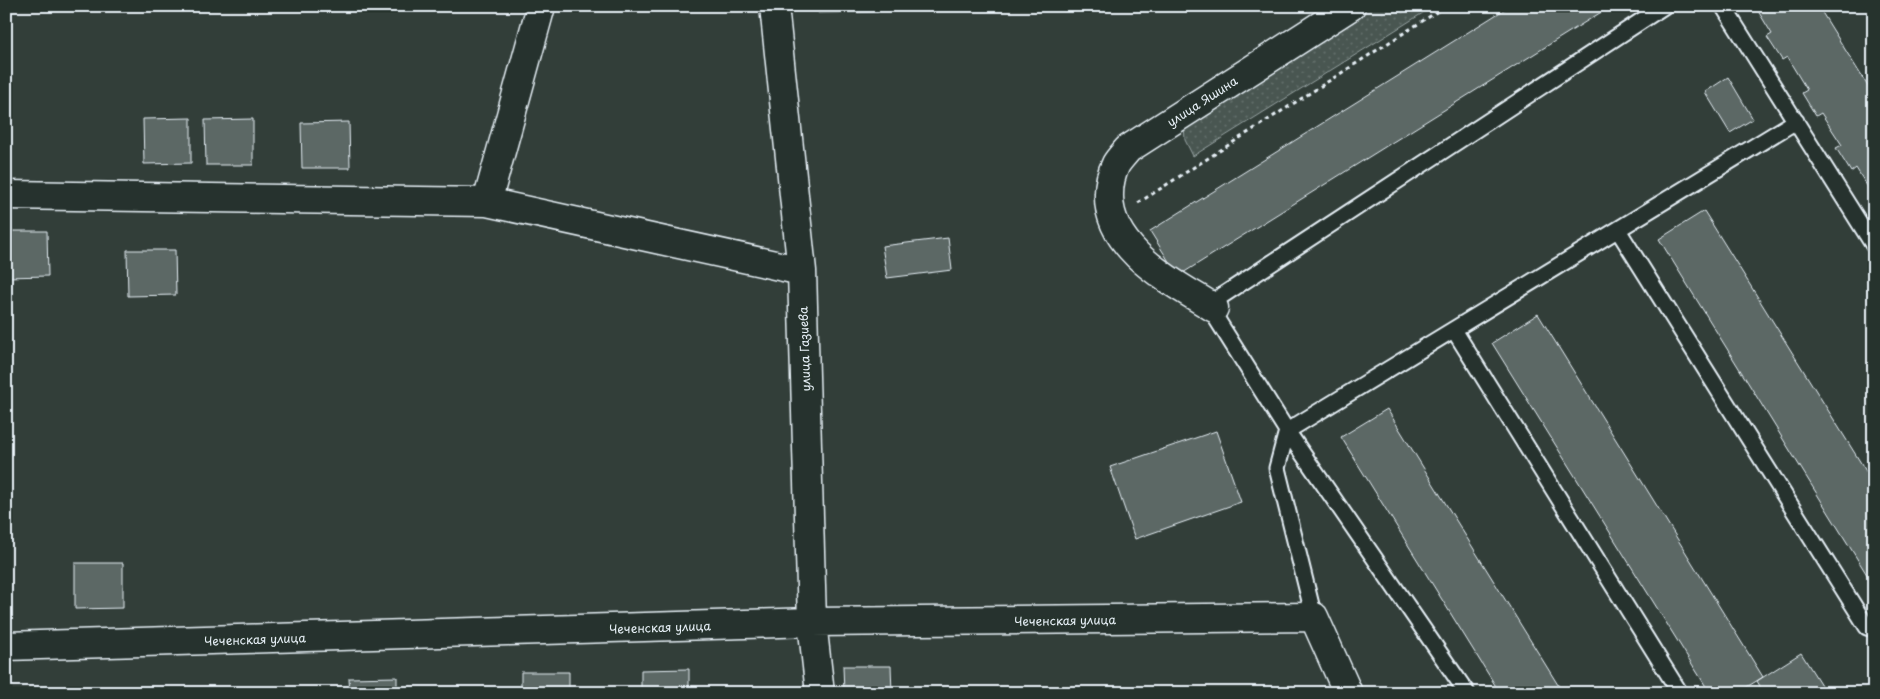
<svg xmlns="http://www.w3.org/2000/svg" width="1880" height="699" viewBox="0 0 1880 699" font-family="'Playpen Sans',sans-serif">
  <style>
    .grass { fill: url(#grass-dots); stroke: #98a4a4 }
    .building { fill: #5c6865; stroke: #e8f1f8 }
    .lines { fill: none; stroke-linecap: round; stroke-linejoin: round }
    .lane-casing { stroke: #e8f1f8; stroke-width: 19 }
    .street-casing { stroke: #e8f1f8; stroke-width: 31 }
    .path { stroke: #e8f1f8; stroke-width: 3; stroke-dasharray: 4 4; stroke-linecap: butt }
    .lane { stroke: #26332d; stroke-width: 15 }
    .street { stroke: #26332d; stroke-width: 28 }
    .labels { text-anchor: middle; dominant-baseline: central; stroke-width: 4.5; stroke-linejoin: round; paint-order: stroke }
    .street-label { font-size: 12px; fill: #e8f1f8; stroke: #26332d }
  </style>
  <defs>
    <pattern id="grass-dots" width="8" height="8" patternUnits="userSpaceOnUse" patternTransform="scale(1.25)"><rect width="8" height="8" fill="#495651"/><path d="M2 2h.1M6 6h.1" fill="none" stroke="#636f6b" stroke-width="1.8" stroke-linecap="round"/></pattern>
  </defs>
  <rect width="100%" height="100%" fill="#323e39"/>
  <filter id="ink" filterUnits="userSpaceOnUse"><feTurbulence type="fractalNoise" baseFrequency=".02" numOctaves="2"/><feDisplacementMap in="SourceGraphic" scale="10" xChannelSelector="R" yChannelSelector="G"/><feConvolveMatrix kernelMatrix="1 2 1 2 8 2 1 2 1" color-interpolation-filters="sRGB"/></filter>
  <g filter="url(#ink)">
    <path class="grass" d="M1368,6h66l-241,150 -8,-16 -1,-15z"/>
    <path class="building" d="M817,6h61v6l-60,1z
      M1510,6h101l-433,270 -28,-45z
      M1755,6h63l56,90v101l-18,-29 -5,4 -15,-24 6,-3 -21,-32 -5,3 -14,-23 5,-3 -20,-33 -5,3 -15,-23 5,-3z
      M1728,77l25,42 -23,14 -25,-41z
      M191,118v45l-47,1 -1,-45z
      M253,119v46h-47l-1,-45z
      M349,122l1,46h-48l-1,-45z
      M1704,211l170,273v102l-215,-347z
      M6,231h41l1,45 -42,1z
      M948,238l4,32 -65,8 -5,-32z
      M127,250h48l1,45 -48,1z
      M1538,314l225,363 -26,16h-27l-218,-350z
      M1387,409l176,284h-63l-159,-256z
      M1216,431l25,71 -106,37 -25,-72z
      M75,563h48v45l-48,1z
      M1801,653l25,40h-62l-7,-12z
      M843,666h48l1,27h-48z
      M689,669v24h-48v-23z
      M521,672h48v21h-48z
      M397,677v16h-47l-1,-15z"/>
    <g class="lines">
      <defs>
        <path id="lane" d="M1664,6l-444,291 -6,11 4,13 69,110 509,-310
          M1723,6l151,240
          M1618,230l249,397 7,2
          M1454,330l226,363
          M1287,431l180,262
          M1287,431l-10,37 37,149"/>
        <path id="street" d="M774,6l28,265 10,351 8,71
          M6,195l481,7 315,69
          M487,202l54,-196
          M1214,308c-41,-26 -107,-58 -105,-114 0,-11 2,-20 7,-30 3,-5 8,-10 12,-15l223,-143
          M6,646l806,-24 502,-5 34,76"/>
      </defs>
      <use href="#lane" class="lane-casing"/>
      <use href="#street" class="street-casing"/>
      <path class="path" d="M1138,203l308,-197"/>
      <use href="#lane" class="lane"/>
      <use href="#street" class="street"/>
    </g>
  </g>
  <g class="labels">
    <g class="street-label">
      <text transform="translate(1202 101) rotate(-33)">улица Яшина</text>
      <text transform="translate(804 349) rotate(-92)">улица Газиева</text>
      <text transform="translate(1065 620) rotate(-1)">Чеченская улица</text>
      <text transform="translate(660 627) rotate(-2)">Чеченская улица</text>
      <text transform="translate(255 639) rotate(-2)">Чеченская улица</text>
    </g>
  </g>
  <rect width="1880" height="699" fill="none" stroke="#26332d" stroke-width="25"/>
  <rect x="12" y="12" width="1855" height="674" fill="none" stroke="#e8f1f8" stroke-width="2" filter="url(#ink)"/>
</svg>
